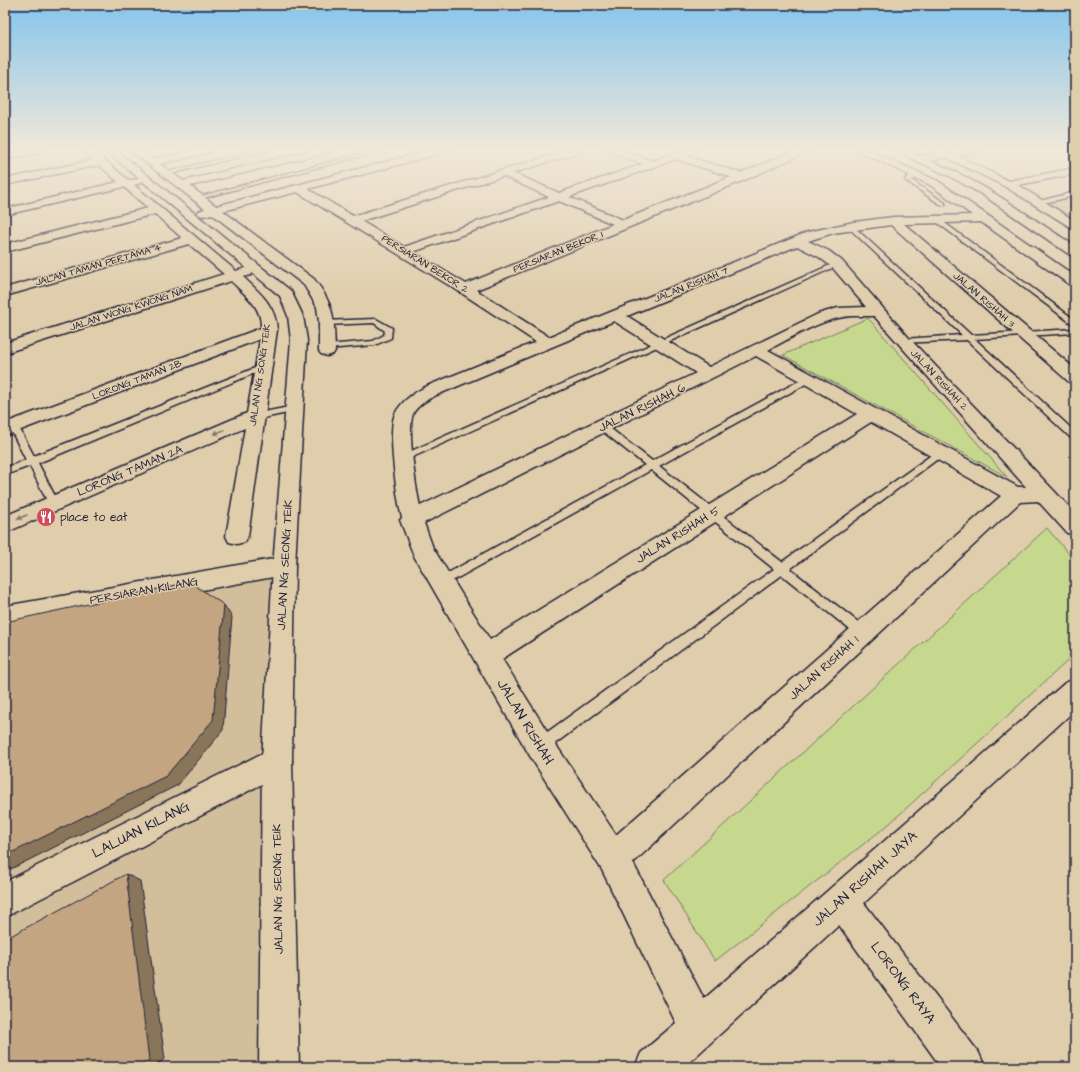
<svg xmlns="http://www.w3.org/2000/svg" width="1080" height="1072" viewBox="0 0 1080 1072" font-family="'Architects Daughter',sans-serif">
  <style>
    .built { fill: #d3be9c }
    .green { fill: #c6d88d; stroke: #747d64 }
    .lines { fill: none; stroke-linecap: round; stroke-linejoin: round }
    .service-casing { stroke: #22223b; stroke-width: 3 }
    .minor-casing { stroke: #22223b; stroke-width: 3 }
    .tertiary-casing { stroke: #22223b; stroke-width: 3 }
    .secondary-casing { stroke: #22223b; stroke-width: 3 }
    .service { fill: #dfcdab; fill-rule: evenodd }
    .minor { fill: #dfcdab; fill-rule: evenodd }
    .tertiary { fill: #dfcdab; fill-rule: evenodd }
    .secondary { fill: #dfcdab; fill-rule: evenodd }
    .shaded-wall { fill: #88745a; stroke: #22223b }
    .building { fill: #c3a681; stroke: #22223b }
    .oneway { fill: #807873 }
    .labels { text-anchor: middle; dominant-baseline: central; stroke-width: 3; stroke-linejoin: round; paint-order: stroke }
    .far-street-label { font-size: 10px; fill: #22223b; stroke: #dfcdab }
    .street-label { font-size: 12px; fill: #22223b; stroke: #dfcdab }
    .poi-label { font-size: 12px; fill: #22223b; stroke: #dfcdab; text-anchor: start }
    .near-street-label { font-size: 14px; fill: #22223b; stroke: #dfcdab }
  </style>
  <rect width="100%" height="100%" fill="#dfcdab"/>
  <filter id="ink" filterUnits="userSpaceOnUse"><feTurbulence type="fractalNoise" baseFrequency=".025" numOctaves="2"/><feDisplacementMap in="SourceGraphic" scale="8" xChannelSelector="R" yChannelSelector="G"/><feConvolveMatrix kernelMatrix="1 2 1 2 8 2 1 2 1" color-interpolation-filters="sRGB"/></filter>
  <g filter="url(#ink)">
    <path class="built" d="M1075,195v23l-6,-1 -26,-16z
      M288,568v499h-283v-444z"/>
    <path class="green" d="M868,318l139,159 -224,-122z
      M1047,528l28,33v93l-186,170 -174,137 -51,-81z"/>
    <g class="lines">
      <defs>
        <path id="service" d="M259,150h9l-103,25 -3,-2z
          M376,150h8l-185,49 -5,-1z
          M923,175v2l-12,3 34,23v2h-4l-36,-25 3,-4z
          M1075,192v4l-36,8 -3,-2z
          M934,218h4l137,102v6l-141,-106z
          M848,225h4l119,110 104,-6v4l-100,6 100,93v8l-3,-1 -105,-99 -67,3v-4h3l59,-4 -114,-108z
          M837,262l3,2 -1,1 -433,195h-6l-2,-2 2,-2z
          M376,319l16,9 -1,10 -16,7 -48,4 -4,-2 4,-2 46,-4 11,-6 1,-4 -11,-8 -48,2h-3v-4z
          M260,366h3l4,2 -229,95 21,41 -1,3h-8l-20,-41 -25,9v-7l21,-8 -17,-34 2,-2h6l17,32z
          M808,376l3,1v4l-152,85 123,96 155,-111h6l2,2 -2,2 -153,114 77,60 2,4 -2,4 -4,1 -4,-1 -77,-62 -237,176 -5,2 -5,-2 -2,-5 2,-5 239,-172 -123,-99 -206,115 -4,2 -4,-2 -2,-3 2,-3 208,-114 -45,-36v-4h6l46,36z
          M294,406l3,1v4l-43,9 -5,-3 5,-3z"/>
        <path id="minor" d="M21,150h21l-5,3 -32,6v-6z
          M82,150h11l35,30 13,-1 1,2 -1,2 -7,2 102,86 10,-3 5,1 2,3 -2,3 -8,2c17,16 33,29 34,53l-29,206 -3,6 -8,2 -8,-2 -3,-6 19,-108 -240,105v-17l242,-103 13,-74 -255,97v-13l256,-95c1,-22 -16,-33 -30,-47l-226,72v-10l219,-69 -35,-30 -184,52v-8l177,-50 -27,-24 -150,38v-8l143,-36 -24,-21 -119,28v-6l113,-27 -19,-17 -94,20v-6l88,-19z
          M130,150h11l13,9 41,-9h18l-2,2 -51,12 23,17 131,-31h17l-2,2 -139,34 26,20 215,-56h17l-2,2 -138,37 45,27 215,-66h15l-2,2 -68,21 46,20 84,-29 -38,-14h15l33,11 30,-11h15l-12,6 55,17 56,-23h14l-64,29 -271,111 73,47 259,-105 46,-10 39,-5 79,-2 -42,-30 -74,-35h13l69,31 137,95v10l-5,-1 -89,-63 -77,2 171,145v14l-6,-1 -178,-157 -58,8 -25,8 21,10 13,10 67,77 166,175v22l-8,-2 -29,-32 -18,1 -387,361 71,136 361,-316 10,-4v31l-211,193 115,150 6,14h-44l-102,-142 -155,142h-49l6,-14 35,-30 -74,-153 -72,-114 -116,-200 -14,-36 2,-2c-5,-19 -15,-88 -7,-104 7,-14 19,-21 32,-28l109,-44 -76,-50 -163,-100 -74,19 91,68c21,27 20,39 21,72l-2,3 -6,2 -6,-2 -2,-3v-29l-2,-15 -13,-22 -92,-71 -9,2 -4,-1 -2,-2 2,-2 6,-2zM676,159l55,18 -108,43 -54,-23zM503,176l46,21 -145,50 -43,-26zM559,201l54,23 -147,60 -53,-32zM797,246l22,11 13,10 34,40 -28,1 -20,6 -109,53 -82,-51zM852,316h22l152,171h-8l-250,-137c27,-14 54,-32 84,-34zM614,321l82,52 -276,133c-4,-17 -14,-81 -6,-94 6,-9 16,-14 25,-18zM756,356l101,58 -367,226 -57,-92 -9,-25zM871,422l130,74 -385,339 -66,-99 -48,-77z
          M931,150h14l64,31 66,-13v6l-57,11 57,36v9l-71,-44z
          M284,557l8,3 3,6 -3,6 -8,3 -279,51v-20z
          M277,746l10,5 5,10 -5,10 -282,146v-35z"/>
        <path id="tertiary" d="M956,150h22l-5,3 -52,9 -5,-3 5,-3z"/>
        <path id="secondary" d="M105,150h11l175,141 12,25 4,24 -12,226 -3,195 7,306h-40l3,-306 11,-195 18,-226 -3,-24 -8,-20z
          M894,150c17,0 29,7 44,14 49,21 92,53 137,82v10l-5,-1 -87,-60 -32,-18z"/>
      </defs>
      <use href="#service" class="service-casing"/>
      <use href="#minor" class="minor-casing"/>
      <use href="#tertiary" class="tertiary-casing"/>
      <use href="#secondary" class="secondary-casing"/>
      <use href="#service" class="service"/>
      <use href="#minor" class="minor"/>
      <use href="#tertiary" class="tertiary"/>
      <use href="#secondary" class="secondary"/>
    </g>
    <path class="shaded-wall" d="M224,605l8,12 -9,113 -45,55 -173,87v-16z
      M126,874l14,7 25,178 -12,8h-16z"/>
    <path class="building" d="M190,582l34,23 -11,115 -47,56 -161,80v-234z
      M126,874l23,186 -12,7h-132v-128z"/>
    <defs><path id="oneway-solid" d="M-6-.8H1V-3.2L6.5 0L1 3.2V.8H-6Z"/></defs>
    <g class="oneway">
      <use href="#oneway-solid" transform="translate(219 432) rotate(157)"/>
      <use href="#oneway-solid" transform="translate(22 517) rotate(157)"/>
    </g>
  </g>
  <linearGradient id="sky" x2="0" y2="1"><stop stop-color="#85c5ec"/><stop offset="0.5" stop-color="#f1e8d9"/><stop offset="1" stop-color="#f1e8d9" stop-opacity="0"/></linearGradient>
  <rect width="1080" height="300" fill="url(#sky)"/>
  <defs>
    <symbol id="restaurant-disc" viewBox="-11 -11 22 22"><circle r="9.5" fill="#d1495b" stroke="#dfcdab"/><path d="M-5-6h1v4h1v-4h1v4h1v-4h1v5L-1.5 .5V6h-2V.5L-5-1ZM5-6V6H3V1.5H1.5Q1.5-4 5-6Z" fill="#fff"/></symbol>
  </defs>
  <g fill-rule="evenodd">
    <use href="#restaurant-disc" x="35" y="506" width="22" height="22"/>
  </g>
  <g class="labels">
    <g class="far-street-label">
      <text transform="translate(558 252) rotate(-22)">PERSIARAN BEKOR 1</text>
      <text transform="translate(425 264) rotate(32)">PERSIARAN BEKOR 2</text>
      <text transform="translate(98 265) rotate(-16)">JALAN TAMAN PERTAMA 4</text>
      <text transform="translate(691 285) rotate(-22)">JALAN RISHAH 7</text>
      <text transform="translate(984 300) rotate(41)">JALAN RISHAH 3</text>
      <text transform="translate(131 308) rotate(-18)">JALAN WONG KWONG NAM</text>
      <text transform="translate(260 375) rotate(-82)">JALAN NG SONG TEIK</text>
      <text transform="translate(137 380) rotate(-21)">LORONG TAMAN 2B</text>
      <text transform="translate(939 380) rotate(47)">JALAN RISHAH 2</text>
    </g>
    <g class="street-label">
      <text transform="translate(642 408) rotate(-26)">JALAN RISHAH 6</text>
      <text transform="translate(130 471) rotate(-23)">LORONG TAMAN 2A</text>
      <text transform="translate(678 535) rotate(-32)">JALAN RISHAH 5</text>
      <text transform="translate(285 565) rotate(-87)">JALAN NG SEONG TEIK</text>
      <text transform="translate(144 591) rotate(-10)">PERSIARAN KILANG</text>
      <text transform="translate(824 668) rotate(-42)">JALAN RISHAH 1</text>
      <text transform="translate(278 889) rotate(-91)">JALAN NG SEONG TEIK</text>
    </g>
    <g class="poi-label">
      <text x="60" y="517">place to eat</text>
    </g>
    <g class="near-street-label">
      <text transform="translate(525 722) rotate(59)">JALAN RISHAH</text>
      <text transform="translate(141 830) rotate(-27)">LALUAN KILANG</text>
      <text transform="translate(865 879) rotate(-42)">JALAN RISHAH JAYA</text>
      <text transform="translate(903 983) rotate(53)">LORONG RAYA</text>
    </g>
  </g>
  <rect width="1080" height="1072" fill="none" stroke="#dfcdab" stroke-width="20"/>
  <rect x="10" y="10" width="1060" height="1052" fill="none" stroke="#22223b" stroke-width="1.5" filter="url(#ink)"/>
</svg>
